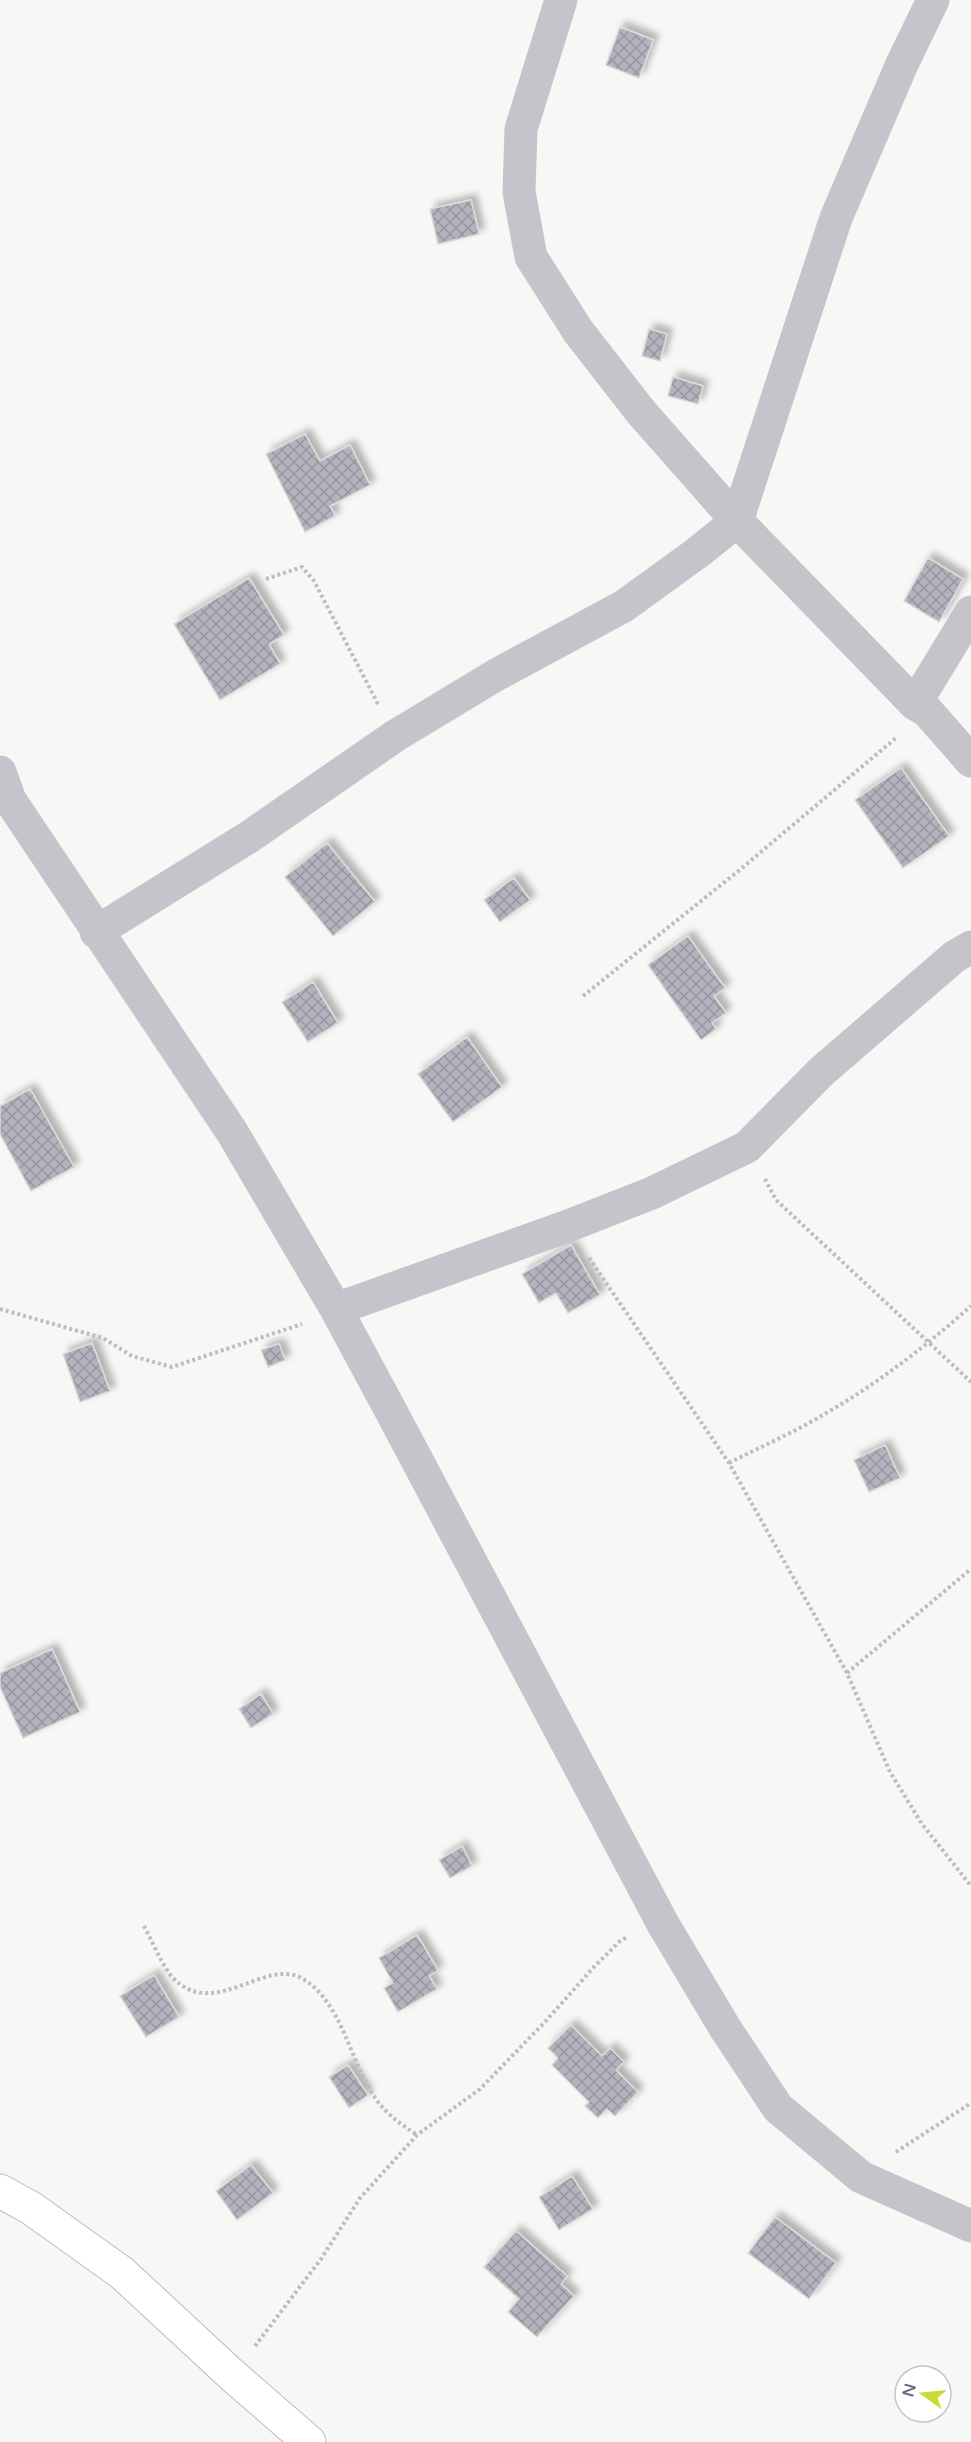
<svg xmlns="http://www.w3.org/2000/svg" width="971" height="2442" viewBox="0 0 971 2442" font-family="'Varela Round',sans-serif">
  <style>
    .building { fill: url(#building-cross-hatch); stroke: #d8dad8; stroke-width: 1.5; filter: url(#shadow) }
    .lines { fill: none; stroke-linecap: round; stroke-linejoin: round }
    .secondary-casing { stroke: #bcb9c1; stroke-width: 35 }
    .path { stroke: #bdbcc1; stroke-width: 4; stroke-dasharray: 3 3; stroke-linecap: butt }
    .street { stroke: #c6c4cb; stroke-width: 33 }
    .secondary { stroke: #fff; stroke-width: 33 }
  </style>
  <defs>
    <pattern id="building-cross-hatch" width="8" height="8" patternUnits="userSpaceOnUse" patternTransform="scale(1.5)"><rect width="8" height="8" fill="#b4b2bd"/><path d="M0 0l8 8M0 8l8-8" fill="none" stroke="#97959f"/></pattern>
    <filter id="shadow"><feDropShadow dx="5.5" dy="-5.5" stdDeviation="3" flood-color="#0004"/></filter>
  </defs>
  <rect width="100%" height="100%" fill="#f6f8f6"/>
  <path class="building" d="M620,27l33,13 -14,38 -33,-13z
    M471,200l8,34 -41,10 -8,-35z
    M649,329l18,5 -7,27 -18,-5z
    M673,377l30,9 -5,18 -30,-8z
    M305,434l15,27 30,-16 20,40 -40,21 5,10 -30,16 -39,-78z
    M928,558l35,21 -24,43 -35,-21z
    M249,578l35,57 -15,9 11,20 -60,36 -46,-76z
    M901,768l48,68 -46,32 -48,-68z
    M327,843l48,59 -42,34 -48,-59z
    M514,878l16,22 -30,22 -16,-22z
    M688,936l37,52 -11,8 12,17 -14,10 4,6 -15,11 -53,-75z
    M313,982l25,41 -30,19 -26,-40z
    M467,1037l35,50 -49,35 -35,-48z
    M30,1089l44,78 -43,24 -31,-57v-28z
    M571,1245l29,50 -32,18 -12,-20 -17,10 -17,-29z
    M92,1343l18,48 -30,11 -17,-48z
    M279,1344l6,16 -17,7 -7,-17z
    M885,1445l15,33 -31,14 -15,-32z
    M52,1649l28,63 -57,26 -23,-51v-14z
    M261,1694l12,20 -22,14 -12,-19z
    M462,1846l10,20 -22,12 -11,-18z
    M417,1935l21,35 -9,6 8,13 -39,23 -14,-24 9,-5 -14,-25z
    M154,1975l25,42 -33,20 -26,-41z
    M571,2025l31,31 8,-8 14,14 -8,8 22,22 -23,24 -8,-7 -9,9 -13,-12 4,-4 -37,-37 6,-7 -10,-10z
    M348,2065l20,30 -19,13 -20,-31z
    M251,2165l22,28 -36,27 -21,-29z
    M572,2176l21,33 -34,21 -20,-33z
    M775,2217l61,46 -27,36 -61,-46z
    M516,2231l51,45 -6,8 13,12 -37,41 -29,-25 11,-13 -35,-32z"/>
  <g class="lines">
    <defs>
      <path id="secondary" d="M0,2191l31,17 91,65 110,102 77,67"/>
    </defs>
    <use href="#secondary" class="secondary-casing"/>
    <path class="path" d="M266,579l36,-12 12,14 64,123
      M583,996l159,-128 155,-131
      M765,1179l11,21 195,182
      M589,1258l140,205 118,210 43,99 32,52 49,62
      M0,1309l103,29 29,18 40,11 130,-43
      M729,1463c31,-16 64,-30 94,-48 54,-31 102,-68 148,-109
      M847,1673l124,-104
      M144,1926c7,13 20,43 29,52 42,43 93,-22 130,1 40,24 47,84 73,120 11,16 25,25 41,36
      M896,2152l75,-49
      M255,2346l66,-87 39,-61 57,-63 63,-46 64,-66 49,-55 27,-27 7,-4"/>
    <path class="street" d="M561,0l-40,129 -2,63 12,65 47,74 63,81 96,109 178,183 12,7 44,50
      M915,704l56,-92
      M0,772l10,28 222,332 104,177 56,104 271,511 62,104 53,80 83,69 110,49
      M96,932l153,-95 146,-101 101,-61 128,-69 73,-53 40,-32 99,-303 66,-154 31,-64
      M336,1309l232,-83 84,-33 95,-46 74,-75 133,-115 17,-10"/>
    <use href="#secondary" class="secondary"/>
  </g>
  <g transform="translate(923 2394) rotate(285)"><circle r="28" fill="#ffffff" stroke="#c7c3ce" stroke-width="1.5"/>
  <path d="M0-4.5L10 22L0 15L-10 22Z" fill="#c9db33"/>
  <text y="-9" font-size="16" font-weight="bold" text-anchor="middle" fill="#726985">N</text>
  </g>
</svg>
